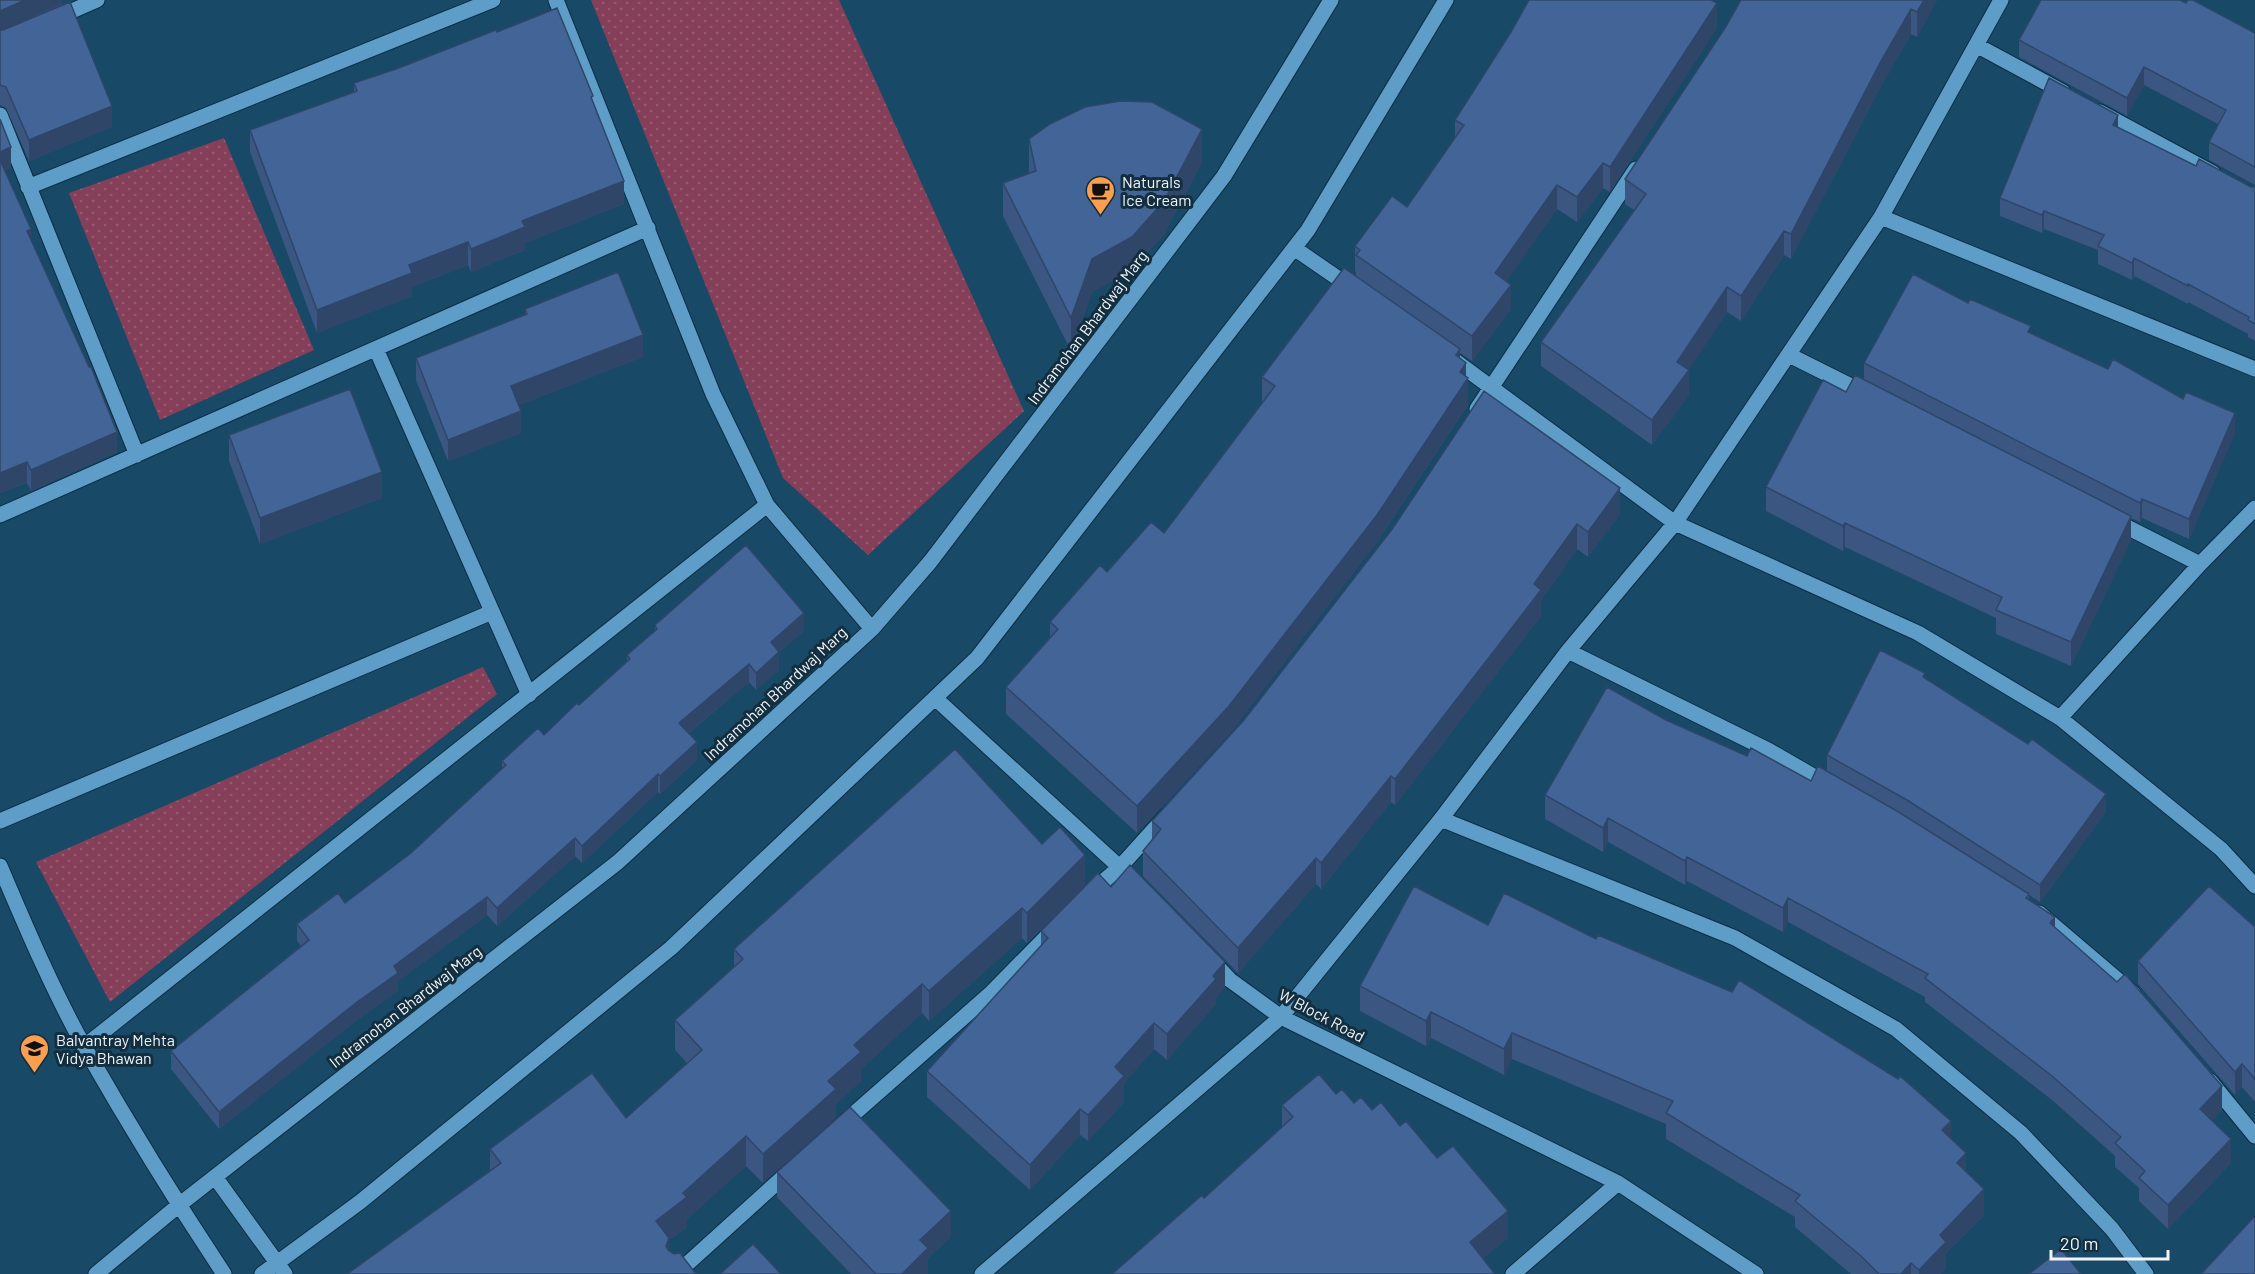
<svg xmlns="http://www.w3.org/2000/svg" width="2255" height="1274" viewBox="0 0 2255 1274" font-family="Barlow,sans-serif">
  <style>
    .grass { fill: url(#grass-dots) }
    .lines { fill: none; stroke-linecap: round; stroke-linejoin: round }
    .minor-casing { stroke: #0c2e42; stroke-width: 17 }
    .minor { stroke: #5e9dc7; stroke-width: 15 }
    .wall { fill: #3a5681 }
    .shaded-wall { fill: #2f4669 }
    .building { fill: #436496; stroke: #2f4669; stroke-width: 1.5 }
    .labels { text-anchor: middle; dominant-baseline: central; stroke-width: 6; stroke-linejoin: round; paint-order: stroke }
    .poi-label { font-size: 16px; fill: #eff5fa; stroke: #132e3f; text-anchor: start }
    .street-label { font-size: 16px; fill: #eff5fa; stroke: #132e3f }
  </style>
  <defs>
    <pattern id="grass-dots" width="8" height="8" patternUnits="userSpaceOnUse" patternTransform="scale(1.5)"><rect width="8" height="8" fill="#863f58"/><path d="M2 2h.1M6 6h.1" fill="none" stroke="#975b71" stroke-width="1.8" stroke-linecap="round"/></pattern>
  </defs>
  <rect width="100%" height="100%" fill="#184966"/>
  <path class="grass" d="M591,0h248l185,411 -156,144 -85,-77z
    M224,138l90,212 -154,70 -91,-227z
    M483,667l14,27 -387,308 -74,-140z"/>
  <g class="lines">
    <defs>
      <path id="minor" d="M556,0l157,394 54,111 105,124
        M56,18l41,-18
        M1976,45l87,47
        M2100,112l113,61
        M0,115l137,340
        M28,187l465,-187
        M1881,217l374,152
        M1294,248l58,40
        M376,349l153,346
        M1789,355l78,39
        M1450,357l225,166 243,110 142,85 161,131 34,37
        M1477,409l159,-240
        M0,515l648,-287
        M2113,520l87,44
        M1568,651l200,99 61,35
        M935,698l191,175
        M2060,718l140,-154 55,-56
        M1441,819l294,119 161,91 125,104 91,96 34,45
        M0,821l492,-209
        M0,866c26,61 52,123 85,182 44,77 90,152 139,226
        M1090,893l30,-26 46,-51
        M2039,913l94,80
        M1212,961l18,19 51,37 337,166 138,91
        M85,1046l682,-541
        M2210,1081l45,55
        M840,1126l150,-132 64,-65
        M215,1177l70,97
        M96,1274l83,-69 439,-343 254,-233 58,-67 294,-386 107,-176
        M262,1274l98,-72 311,-254 306,-290 331,-428 138,-230
        M676,1274l115,-104
        M982,1274l299,-257 160,-198 127,-168 107,-128 206,-306 120,-217
        M1513,1274l105,-91"/>
    </defs>
    <use href="#minor" class="minor-casing"/>
    <use href="#minor" class="minor"/>
  </g>
  <path class="wall" d="M0,0h62v4l50,123 -83,34 -23,-53 -6,-3z
    M1937,0l-20,37 -6,-3 -30,52 -90,173 -7,-4 -43,66 -14,-9 -39,58 1,25 -37,50 -111,-79v-24l93,-132 -9,-6v-25l100,-151z
    M1717,28l-107,164 -7,-4 -26,34 -20,-13 -51,72 5,28 -39,52 -12,-8v5l6,18 2,29 -91,137 -148,192 -92,99 -131,-119v-27l44,-50v-15l114,-89 98,-130v-26l94,-101v-4l-1,-1v-25l52,-39 48,-69v-18z
    M497,32l96,70 31,102 -99,39v7l-54,22 -3,-7 -56,22v9l-95,37 -67,-181v-22l104,-38v-9l42,-14z
    M2255,33v152l-46,-25v-18l9,-18 -74,-39 -17,31 -108,-59v-17z
    M0,119l11,49 -6,2 26,71 86,211 -86,39 -4,-8 -27,10z
    M2118,128l78,38 55,21h4v154l-7,-4v-3l-60,-32v2l-54,-28 -2,4 -34,-16v-14l-54,-21 -2,4 -42,-17v-18z
    M1029,139l173,23 -38,72 -32,36 -40,22 -21,59 -68,-135v-33l26,-9z
    M1968,303l267,130 -46,106 -47,-21 -2,4 -9,-4v22l-60,126 -75,-32v-16l-151,-71 -2,4 -77,-40v-24l98,-107v-17z
    M525,309l118,48 -124,48 2,28 -73,28 -32,-81v-22l109,-43z
    M229,435l153,63 -122,46 -31,-83z
    M1620,514l-32,43 -11,-8 -36,51v16l-146,189 -4,-3 -70,87 -5,-5 -78,89 -95,-97v-25l9,-11v-19l92,-101 149,-192z
    M655,625l149,6 -25,21v18l-23,20 -7,-8 -60,51 8,27 -37,34 -2,-2 -76,71 -7,-7 -78,70 -10,-11 -89,66v10l-41,29 -138,109 -48,-60v-18l130,-105 -4,-5v-17l48,-21 66,-50 91,-84v-8l42,-26 35,-30 48,-44v-6l28,-24z
    M1925,679l181,133 -66,90 -11,-7v5l193,210 -10,10 19,43 -63,66 -29,-28v-13l-24,-21v-11l-63,-56 -127,-98v-5l-137,-75 -5,10 -96,-51 -2,4 -77,-43 -5,10 -58,-33v-24l121,-75 81,36 64,25 16,-10v-16z
    M1042,844l43,41 -58,58 -5,-5 -93,83 -7,-8 -61,56v12l-25,23 -73,79 -17,-17 -59,53v8l-18,13v11l-179,-80v-22l136,-31 61,-55 -12,-13v-30l59,-53v-18z
    M1111,887l114,101 -9,10v6l-49,56 -13,-11 -30,34v19l-36,39 -8,-6 -50,55 -103,-93v-26l114,-124v-16z
    M1488,925l463,214 33,76 -38,38v15l-6,6h-89l-56,-47v-10l-129,-78v-15l-154,-65 -8,16 -73,-37 -5,8 -66,-35v-25z
    M2255,927v175l-13,-15 -7,8 -97,-111v-23z
    M1336,1094l18,9 18,7 28,16 37,32 71,80 -25,20 -279,-60 78,-71v-22z
    M777,1172l174,65 -23,21v16h-77l-74,-77z"/>
  <path class="shaded-wall" d="M25,0h37v4l-62,27v-20z
    M1924,0h13l-20,37v-25z
    M1717,3v25l-107,164v-25z
    M1911,9v25l-30,52 -90,173v-25l90,-173z
    M2144,67v18l-17,31v-18z
    M112,106v21l-83,34v-21z
    M2118,115v18l-5,-8z
    M1202,129v33l-38,72 -32,36 -40,22 -21,59v-33l21,-59z
    M11,147v21l-11,4v-20z
    M1603,163v25l-26,34v-25z
    M624,181v23l-99,39v7l-54,22v-23l51,-28z
    M1557,185v24l-62,88v-24z
    M2044,211v18l-2,4v-18z
    M31,229v21l-4,-19z
    M1784,231v24l-43,66v-25z
    M468,242v23l-56,22v9l-95,37v-23l92,-45z
    M2134,258v18l-2,4v-17z
    M1511,285v24l-39,52v-25z
    M1727,287v25l-42,63 4,-5v25l-37,50v-25l25,-58z
    M643,335v22l-132,51v-22z
    M1460,349v22l6,-8v17l2,-2v27l-91,137 -148,192 -92,99v-27z
    M521,411v22l-73,28v-21z
    M2235,413v20l-46,106v-20z
    M117,432v20l-86,39v-21z
    M27,462v21l-27,10v-20z
    M382,472v26l-122,46v-26z
    M1620,488v26l-32,43v-25z
    M2142,499v19l-2,4v-19z
    M2131,516v24l-60,126v-24z
    M1845,523v24l-2,4v-25z
    M1577,524v25l-36,51v16l-146,189v-26z
    M804,613v18l-33,29v-18z
    M779,652v18l-23,20v-17z
    M749,664v18l-70,59v-18z
    M697,742v18l-37,34v-18z
    M658,774v18l-76,71v-17z
    M1391,776v26l-70,87v-26z
    M2106,794v18l-66,90v-17z
    M1608,818v24l-5,10v-24z
    M575,838v18l-78,70v-18z
    M1085,855v30l-58,58v-30z
    M1687,857v24l-2,4v-24z
    M1316,858v26l-78,89v-25z
    M487,897v18l-89,66v10l-41,29 -138,109v-17l175,-146z
    M1788,898v24l-5,10v-24z
    M1022,908v30l-93,83v-30z
    M2055,917v24l-5,-18z
    M1225,962v26l-9,10v6l-49,56v-26l46,-58z
    M922,984v29l-61,56v12l-25,23v14l-73,65v-29l91,-109z
    M1431,1012v26l-5,8v-25z
    M1154,1023v26l-30,34v19l-36,39v-26l27,-48z
    M1512,1033v26l-8,16v-26z
    M2242,1064v23l-7,8v-23z
    M2222,1086v24l-22,23v-24z
    M1080,1109v26l-50,55v-25z
    M1951,1121v25l-9,-16z
    M746,1136v30l-59,53v8l-18,13v28l-13,-47 27,-28z
    M2231,1139v24l-63,66v-24z
    M1966,1153v26l-9,-16z
    M1984,1189v26l-38,38v15l-6,6h-21v-4l21,-35z
    M951,1211v26l-23,21v16h-26l18,-34z
    M1508,1211v27l-38,31v-27z
    M1911,1263v11h-10z"/>
  <path class="building" d="M0,0h25l-25,11z
    M1529,0h182l6,3 -107,164 -7,-4 -26,34 -20,-12 -62,88 16,12 -39,51 -116,-81 4,-5 -5,-4 37,-50 15,11 57,-82 -9,-5 56,-88z
    M1741,0h183l-7,12 -6,-3 -30,52 -90,173 -7,-3 -43,65 -14,-9 -50,75 12,8 -37,50 -111,-78 105,-148 -21,-15 100,-151z
    M2041,0h139l6,3 2,-3h5l62,33v134l-46,-25 17,-32 -82,-43 -17,31 -108,-58z
    M70,2l42,104 -83,34 -23,-53 -6,-2v-55h3z
    M557,8l36,88 -2,1 33,84 -102,40 3,6 -54,22 -3,-7 -59,23 3,8 -95,37 -67,-180 107,-39 -3,-8 42,-14 100,-39 1,2z
    M2049,78l69,37 -5,10 83,41 3,-7 52,28h4v137l-7,-4 1,-3 -61,-33v2l-54,-28 -2,5 -34,-17 6,-11 -60,-24 -2,4 -42,-17z
    M1120,101l32,1 50,27 -38,72 -32,36 -40,22 -21,59 -68,-135 33,-12 -7,-32 21,-15 35,-17z
    M0,119l11,28 -11,5z
    M0,160l31,69 -4,2 62,136h2l26,65 -86,38 -4,-8 -27,11z
    M1344,268l116,81 -4,6 10,8 -6,9 8,6 -91,137 -148,191 -92,100 -131,-119 52,-58 -8,-7 50,-57 7,7 44,-50 13,11 111,-147 -13,-9z
    M618,272l25,63 -132,51 10,25 -73,29 -32,-82 111,-44 -2,-5z
    M1913,274l55,29 2,-4 61,27 -3,6 80,37 5,-10 70,40 3,-7 49,21 -46,106 -47,-20 -2,4 -276,-140z
    M1855,375l276,141 -60,126 -75,-32 6,-13 -157,-74 -2,3 -77,-39 57,-107 23,12z
    M350,389l32,83 -122,46 -31,-83z
    M1484,391l136,97 -32,44 -11,-8 -43,60 7,6 -146,189 -4,-3 -70,87 -5,-5 -78,90 -95,-97 18,-22 -9,-8 92,-101 149,-192z
    M746,545l58,68 -33,29 8,10 -23,21 -7,-9 -70,59 18,19 -37,34 -2,-2 -76,72 -7,-8 -78,70 -10,-11 -93,69 4,7 -41,29 -138,110 -48,-61 138,-111 -12,-16 41,-31 7,10 66,-50 95,-88 -4,-4 36,-33 6,7 33,-32 2,2 51,-46 -3,-4 30,-26 -2,-4z
    M1880,650l45,23 -2,4 105,67 4,-5 74,55 -66,91 -133,-85 -80,-45z
    M1607,687l59,33 81,36 4,-8 60,33 7,-15 79,45 132,83 -3,4 29,19 -5,6 67,59 8,-8 97,112 -22,23 31,30 -63,66 -29,-27 6,-7 -30,-28 6,-6 -69,-61 -127,-98 3,-4 -140,-76 -5,10 -96,-51 -2,4 -77,-43 -5,10 -58,-33z
    M955,749l87,95 18,-17 25,28 -58,58 -5,-5 -93,83 -7,-7 -68,61 7,7 -33,29 8,8 -73,65 -17,-18 -63,57 4,4 -31,24 13,17 -3,8 2,4 6,4 6,-1 16,21h-349l154,-111 -11,-14 102,-76 34,45 76,-68 -27,-30 68,-61 -9,-10z
    M1130,865l95,97 -12,14 3,3 -49,55 -13,-11 -39,44 9,9 -36,39 -8,-6 -50,56 -103,-94 121,-133 -7,-7 57,-58 13,14z
    M1414,886l74,39 16,-32 92,46 2,-4 134,57 7,-12 159,99 2,-3 51,45 -9,9 24,23 -9,10 27,26 -44,46 6,7 -27,28 -8,-7 -10,11h-22l-18,-18 -66,-55 5,-6 -134,-82 7,-12 -161,-68 -8,16 -73,-37 -5,9 -66,-35z
    M2209,886l46,41v152l-13,-15 -7,8 -97,-111z
    M1319,1074l17,20 6,-5 12,14 7,-6 11,13 9,-8 19,24 6,-5 31,37 16,-12 55,65 -38,31 25,32h-383l90,-79 2,3 89,-81 -11,-12z
    M850,1107l101,104 -31,29 8,8 -26,26h-26l-99,-102z
    M2255,1216v58h-54z
    M753,1244l28,30h-61z
    M2061,1249l20,25h-52z"/>
  <defs>
    <symbol id="cafe-pin" viewBox="-11 -11 22 30"><path d="M0 17L-7.5 6A9.5 9.5 0 1 1 7.5 6Z" fill="#fa9f4f" stroke="#132e3f"/><path d="M-5.5-4.5H6V0H3Q3 3.5 0 3.5H-2.5Q-5.5 3.5-5.5 0ZM3-3.2v2h1.7v-2ZM-6 4.5H4V6H-6Z" fill="#111"/></symbol>
    <symbol id="school-pin" viewBox="-11 -11 22 30"><path d="M0 17L-7.5 6A9.5 9.5 0 1 1 7.5 6Z" fill="#fa9f4f" stroke="#132e3f"/><path d="M0-5L7-2L0 1L-7-2ZM-4 1L0 2.5L4 1V4Q0 6-4 4Z" fill="#111"/></symbol>
  </defs>
  <g fill-rule="evenodd">
    <use href="#cafe-pin" x="1084" y="174" width="33" height="45"/>
    <use href="#school-pin" x="18" y="1032" width="33" height="45"/>
  </g>
  <g class="labels">
    <g class="poi-label">
      <text x="1122" y="181">Naturals<tspan x="1122" dy="18">Ice Cream</tspan></text>
      <text x="56" y="1039">Balvantray Mehta<tspan x="56" dy="18">Vidya Bhawan</tspan></text>
    </g>
    <g class="street-label">
      <text transform="translate(1087 327) rotate(-53)">Indramohan Bhardwaj Marg</text>
      <text transform="translate(775 693) rotate(-43)">Indramohan Bhardwaj Marg</text>
      <text transform="translate(405 1006) rotate(-38)">Indramohan Bhardwaj Marg</text>
      <text transform="translate(1322 1015) rotate(28)">W Block Road</text>
    </g>
  </g>
  <path d="M2051 1250v9h117v-9" fill="none" stroke="#eff5fa" stroke-width="3"/>
  <text x="2060" y="1250" font-size="18" fill="#eff5fa" stroke="#132e3f" stroke-width="4.5" paint-order="stroke">20 m</text>
</svg>
